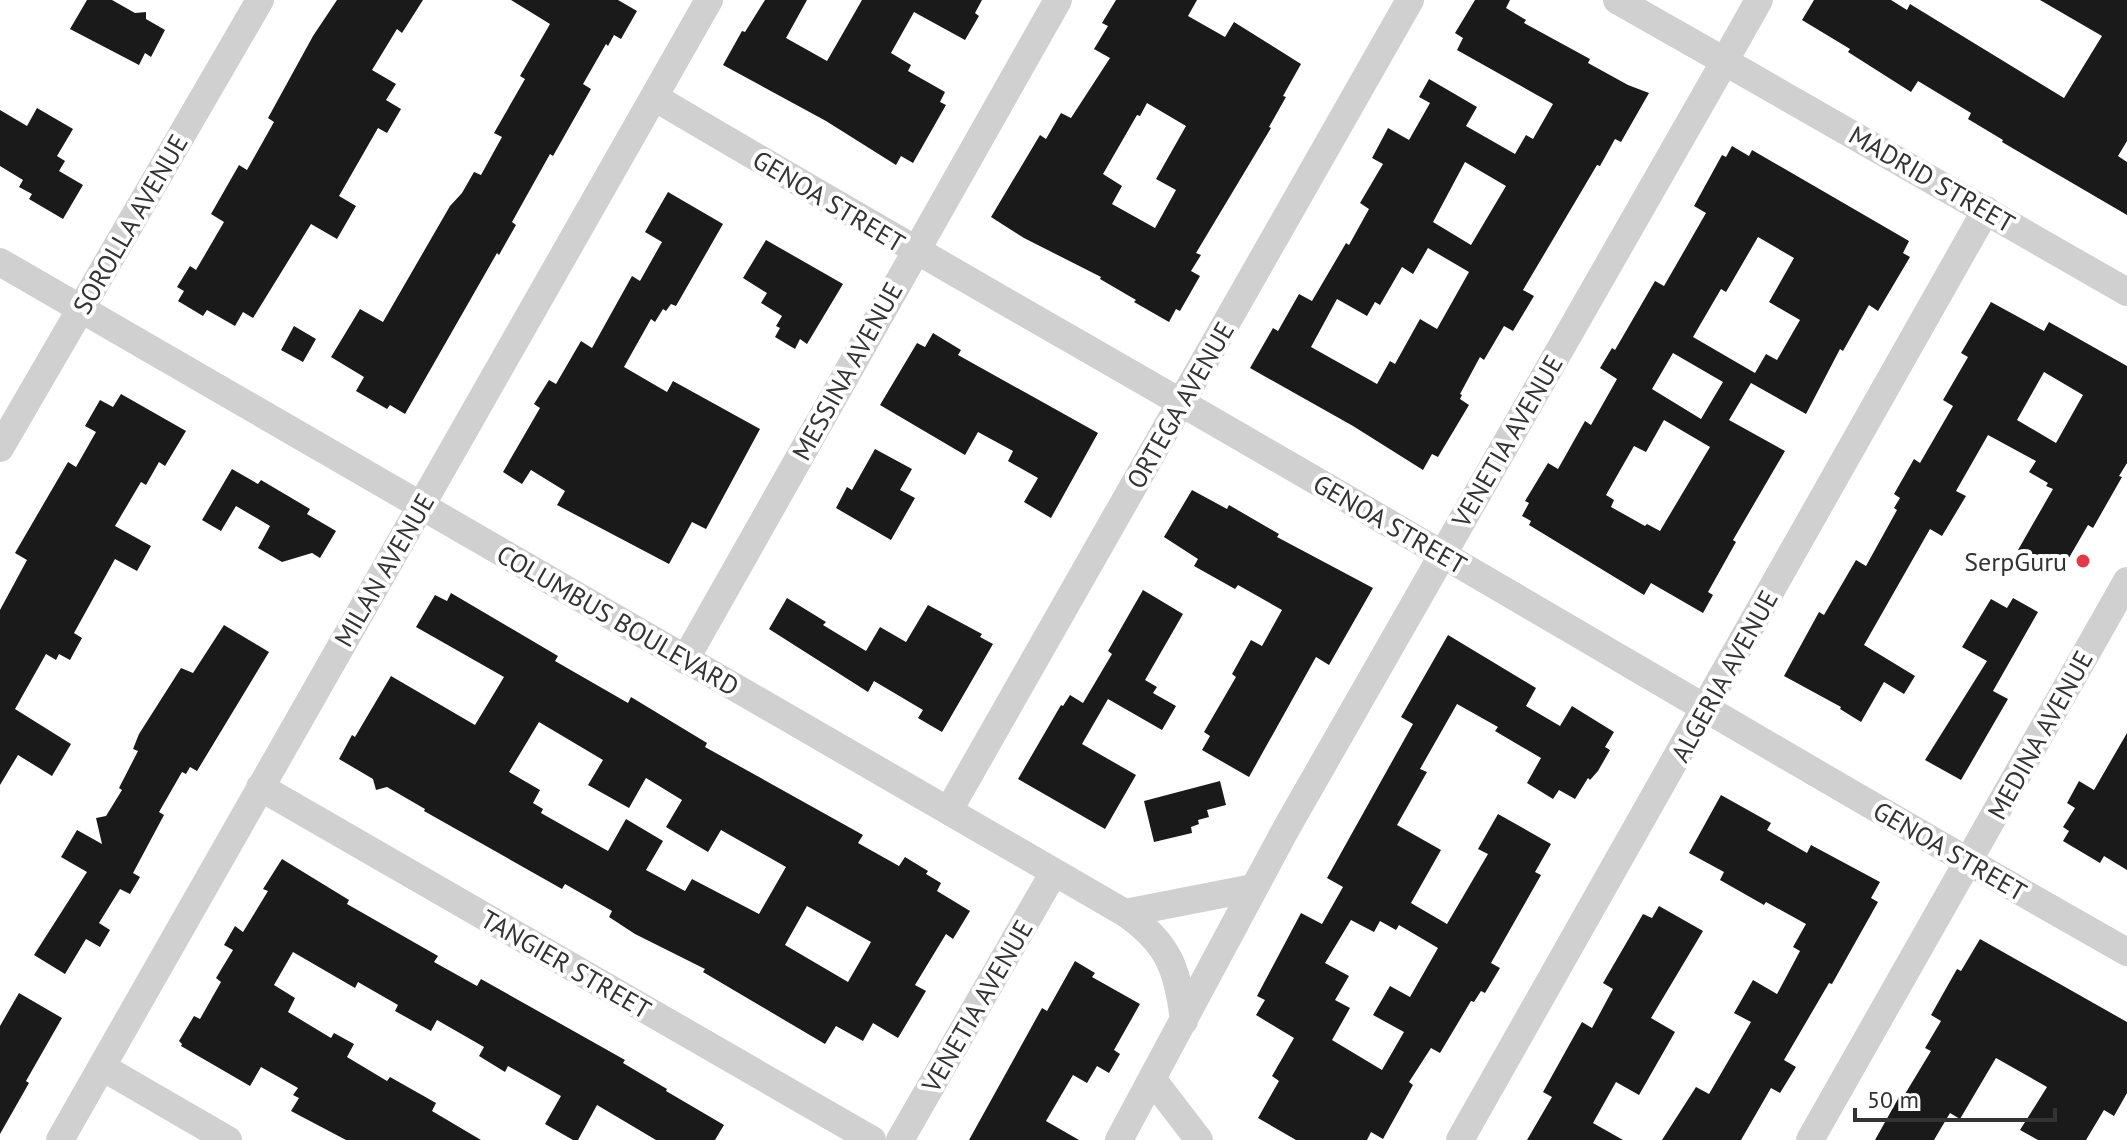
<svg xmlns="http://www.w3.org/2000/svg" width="2127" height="1140" viewBox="0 0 2127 1140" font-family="'PT Sans',sans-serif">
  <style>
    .building { fill: #1a1a1a; fill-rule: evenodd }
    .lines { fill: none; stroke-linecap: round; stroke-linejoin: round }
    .street { stroke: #d0d0d0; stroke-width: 28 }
    .poi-dot { fill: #e63946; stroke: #fff; stroke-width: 3 }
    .labels { text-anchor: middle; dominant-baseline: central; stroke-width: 8; stroke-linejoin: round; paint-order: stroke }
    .street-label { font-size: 26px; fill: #333; stroke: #fff }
    .poi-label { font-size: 26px; fill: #333; stroke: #fff; text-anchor: end }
  </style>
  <rect width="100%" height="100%" fill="#fff"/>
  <path class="building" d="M87,0h25l23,13 11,-1v7l19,11 -14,27 -6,-4 -6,12 -69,-36z
    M337,0h86l-21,33 -5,-4 -25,41 24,14 -10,16 15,9 -14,24 -9,-5 -39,68 17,10 -19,33 -26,-15 -58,94 -10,-6 -8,14 -28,-16 -4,6 -25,-15 6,-10 -7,-4 13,-21 6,4 28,-48 -13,-8 28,-49 8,5 27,-48 -6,-4 45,-82z
    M511,0h107l19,11 -16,28 -7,-4 -6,11 -2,-2 -23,40 8,5 -38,67 -3,-2 -38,68 4,3 -17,30 -2,-2 -92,161 -15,-9 -3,4 -31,-18 8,-14 -33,-20 29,-48 23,13 67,-116 12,-13 12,-21 7,3 21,-38 -8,-4 31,-54 -5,-3 30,-52z
    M765,0h42l-21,38 41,23 35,-61h120l-7,13 4,3 -14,24 -51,-28 -23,41 20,12 -3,6 37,21 -5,10 6,3 -33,58 -12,-7 -5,9 -70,-44 -103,-56 19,-34 3,1z
    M1116,0h81l-9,16 37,21 9,-15 67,42 -18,32 3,1 -17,30 2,1 -75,125 5,2 -10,16 9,5 -20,35 -4,-2 -7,13 -35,-20 2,-2 -36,-21 1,-2 -77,-39 -33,-21 49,-82 6,4 15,-26 10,5 39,-60 -16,-9 14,-23 -6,-3zM1147,103l39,23 -30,53 20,11 -21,38 -43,-24 10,-18 -19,-12 34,-59 3,1z
    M1475,0h35l-4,8 20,12 -2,3 66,36 -2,4 40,22 21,8 -28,49 -6,-3 -15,27 -3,-1 -74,125 11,6 -21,35 -9,-5 -20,34 -4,-3 -20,37 2,1 -2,4 9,6 -31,52 -6,-3 -9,16 -70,-44 -103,-58 23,-40 5,3 21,-37 13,7 34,-58 3,2 20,-36 -9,-6 23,-39 -11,-6 16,-30 21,12 21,-37 -11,-6 10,-18 48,28 -11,19 49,28 11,-19 7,4 20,-35 -96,-54 6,-12 -8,-5zM1465,162l41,24 -35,59 -38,-23zM1428,248l41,24 -32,57 -17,-10 -25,45 -5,-3 -13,23 -66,-37 26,-48 30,17 8,-14 5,3 22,-38 11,7z
    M1814,0h77l16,10 3,-6 154,94 38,-62 -62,-36h87v141l-9,15 9,6v53l-125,-73 1,-2 -35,-21 3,-6 -53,-32 -7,11 -63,-40 2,-3 -48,-29z
    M37,108l36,21 -16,27 8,5 -6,10 24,14 -20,34 -34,-20 3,-5 -13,-7 4,-7 -23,-14v-56l27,16z
    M1732,146l17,10 3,-6 157,91 -6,12 7,4 -32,54 -9,-6 -26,46 -3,-2 -34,65 -55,-31 -22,37 56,31 -52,89 3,2 -28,50 5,3 -10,18 -52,-30 -7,12 -115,-70 2,-4 -9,-5 7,-13 -4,-2 23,-38 10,6 27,-48 6,4 26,-46 -17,-11 12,-20 3,2 40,-69 9,5 42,-73 -12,-7 28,-51 4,2zM1758,237l36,21 -25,44 31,18 -23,40 -11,-6 -11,19 -62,-36 28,-48 5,3zM1673,353l50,29 -22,37 -49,-30zM1664,420l46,27 -50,84 -13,-7 -2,2 -34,-19 3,-7 -8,-5 28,-49 12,6z
    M668,192l55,32 -47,82 -5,-2 -5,7 -3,-2 -8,13 -4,-3 -27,48 43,25 6,-11 87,48 -54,100 -14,-7 -23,42 -112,-59 8,-14 -34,-21 -9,14 -19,-12 37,-64 -6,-4 15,-24 7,4 25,-43 11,7 40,-72 8,5 22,-39 -17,-10z
    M766,240l77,44 -36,60 -7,-5 -5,10 -20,-12 5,-9 -4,-2 6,-10 -21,-13 6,-10 -24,-15z
    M1991,302l53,29 5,-9 78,44v97l-8,13 3,1 -29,51 -5,-3 -29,50 -41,-25 35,-61 -7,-3 2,-3 -19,-11 7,-11 -48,-26 -32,56 10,5 -24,40 -12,-7 -66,116 51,31 -11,18 -20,-12 -23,40 -21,-13 1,-2 -57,-31 35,-64 5,3 32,-55 10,6 31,-56 -3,-2 6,-10 -6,-4 20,-35 6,4 33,-57 -10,-6 25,-43 -7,-4zM2044,372l39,23 -27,48 -39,-23z
    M294,326l22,13 -13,23 -22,-12z
    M933,333l28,17 -3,5 140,78 -47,85 -27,-16 14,-24 -30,-17 5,-10 -35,-19 -13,23 -85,-50 37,-62 8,4z
    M121,394l65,37 -21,35 -6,-4 -13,23 -5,-3 -26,44 36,20 -14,25 -22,-12 -41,74 8,5 -12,22 -11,-6 -3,6 -10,-6 -31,55 56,35 -19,32 -34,-21 -18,30v-175l27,-50 -12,-7 53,-91 8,5 20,-35 -11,-6 15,-26 13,7z
    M875,449l37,20 -12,21 15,8 -24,42 -55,-32 11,-21 5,3z
    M232,469l26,15 3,-4 49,29 -3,5 29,17 -16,27 -8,-5 -30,9 -24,-14 12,-22 -34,-20 -15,25 -19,-11z
    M1192,490l35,19 2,-4 50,29 -2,3 96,51 -44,77 -13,-8 -67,120 -47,-27 8,-14 -6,-4 32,-55 -4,-3 19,-34 11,6 20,-36 -44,-25 -3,4 -41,-23 4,-7 -34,-22z
    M1143,590l40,24 -38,66 12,7 -4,6 23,13 -14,24 -54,-31 -26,45 54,31 -31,54 -87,-50 43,-74 2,1 7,-11 13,8 29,-49 -4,-3z
    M451,593l107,63 -3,5 73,42 3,-6 76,46 -2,4 158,88 -5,8 41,23 6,-9 23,14 -2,3 15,9 -4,8 33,20 -17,28 -7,-5 -31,51 11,6 -28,47 -25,-15 -10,18 -27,-15 -11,18 -122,-72 2,-3 -70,-35 -26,-17 3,-6 -47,-27 -3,5 -138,-78 1,-2 -38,-22 -11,3 -3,-11 -34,-20 13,-24 3,2 36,-61 84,49 29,-48 -88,-50 19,-32 12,6zM539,722l64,38 -15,25 41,23 17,-30 36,22 -16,27 42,25 13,-22 65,37 -27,47 -67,-35 -7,12 -39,-21 17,-29 -37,-22 -18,32 -67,-38 2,-4 -10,-6 7,-13 -31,-18zM807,906l64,36 -23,40 -63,-37z
    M787,598l39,24 -3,3 43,26 14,-24 26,15 22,-37 54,29 -2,3 13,7 -51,88 -24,-14 5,-8 -49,-29 -6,11 -99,-63z
    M2013,598l25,14 -45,79 15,8 -47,81 -36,-20 62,-99 -25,-14 29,-48 16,9z
    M224,625l45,27 -72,119 -7,-4 -4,7 -4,-2 -23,40 5,3 -31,58 7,4 -10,17 -10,-5 -21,34 11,7 -10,17 -14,-8 -21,35 -31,-19 53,-83 -26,-15 16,-27 25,14 -6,-26 10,-2 16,-26 -3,-2 19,-37 -5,-2 6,-15 42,-66 12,5z
    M1448,635l88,53 -10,18 34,20 12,-20 42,26 -9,15 5,3 -12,21 -8,9 -2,-2 -13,21 -16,-9 -6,9 -26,-16 14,-25 -46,-27 3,-4 -41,-23 -37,65 7,3 -30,53 44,25 -30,53 36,21 41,-70 -10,-5 20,-35 53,30 -16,28 6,3 -50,88 9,5 -15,25 -4,-2 -7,11 -3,-1 -31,52 -9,-5 -22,34 4,3 -30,54 -12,-7 -4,8h-71l-38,-22 21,-37 -7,-5 22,-38 -38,-23 9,-15 -8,-4 44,-83 21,11 21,-37 -16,-9 86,-154 -12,-7zM1351,920l23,12 6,-11 16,9 3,-5 39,23 -28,49 -20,-11 -17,29 31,17 -22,38 -50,-30 18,-32 -15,-8 14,-24 -24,-13z
    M2127,733v137l-23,-14 -4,7 -37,-22 6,-10 -6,-4 12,-19 -8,-5 12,-22 15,9z
    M1220,781l6,24 -19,5 2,7 -11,3 1,4 -8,3 1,6 -38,9 -10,-41z
    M1721,795l50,28 -4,7 40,23 4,-8 69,37 -9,16 7,4 -46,82 -3,-1 -45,77 12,7 -16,26 -9,-5 -30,52h-79l34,-53 13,7 42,-72 -17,-9 19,-33 24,14 23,-43 -7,-4 13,-23 -40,-22 -2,3 -44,-25 4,-8 -35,-19z
    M282,859l67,41 -2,4 91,52 -4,6 43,24 4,-7 144,81 -2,3 44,26 -1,2 58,34 -9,15h-59l-59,-35 -19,35h-5l-28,-16 16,-28 -53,-30 -3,6 -26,-16 5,-9 -47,-27 -6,11 -36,-20 3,-6 -40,-23 -3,6 -62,-36 -19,33 21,13 -7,14 43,26 3,-5 20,11 -7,13 40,24 3,-4 46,26 -4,8 49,29h-135l-55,-29 8,-13 -6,-3 5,-7 -37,-21 -11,19 -69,-40 1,-2 -3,-3 15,-25 6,3 21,-37 -5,-4 17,-28 -9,-5 11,-19 8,6 25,-41 -5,-2z
    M1659,906l44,25 -52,87 24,14 -36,63 -23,-13 -23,41 30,17h-96l25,-43 -9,-5 25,-45 14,-25 10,6 21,-39 -10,-6 25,-43 15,-26 9,4z
    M1980,939l147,83v71l-13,23 -10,-6 -18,30h-48l-18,-10 27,-43 -51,-29 -36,61 -10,-6 -16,27h-59l24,-43 3,2 29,-48 -6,-3 16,-27 -10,-6 26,-46 4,2z
    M1075,961l20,12 -3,4 48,27 -26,46 6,4 -11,19 -12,-7 -10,17 -14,-8 -27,46 33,19h-110l73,-132 5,3z
    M19,993l43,25 -36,63 3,2 -29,51v-108z"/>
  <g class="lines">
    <path class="street" d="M1617,0l95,54
      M1732,48l27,-48
      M1736,68l391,224
      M654,97c250,148 504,291 755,438 239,139 477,281 718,417
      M0,262l1125,651c44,30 53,57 59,108
      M0,448l260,-448
      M685,660l373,-660
      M260,787l612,353
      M949,810l461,-810
      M1125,913l128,-25
      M102,1067l126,73
      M1153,1080l46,60
      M60,1140l649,-1140
      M900,1140l154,-268
      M1119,1140l168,-313 431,-754
      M1460,1140l526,-930
      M1810,1140l317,-559"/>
  </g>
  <circle class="poi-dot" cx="2083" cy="561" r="8"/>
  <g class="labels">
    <g class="street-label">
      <text transform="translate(1932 179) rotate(30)">MADRID STREET</text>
      <text transform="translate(829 201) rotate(31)">GENOA STREET</text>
      <text transform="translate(130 224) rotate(-60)">SOROLLA AVENUE</text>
      <text transform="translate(847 371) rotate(-61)">MESSINA AVENUE</text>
      <text transform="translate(1180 405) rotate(-60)">ORTEGA AVENUE</text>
      <text transform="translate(1507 441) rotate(-60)">VENETIA AVENUE</text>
      <text transform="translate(1390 524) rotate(30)">GENOA STREET</text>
      <text transform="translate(384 570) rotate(-60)">MILAN AVENUE</text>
      <text transform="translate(618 620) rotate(30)">COLUMBUS BOULEVARD</text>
      <text transform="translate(1724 676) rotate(-61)">ALGERIA AVENUE</text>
      <text transform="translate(2040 735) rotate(-61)">MEDINA AVENUE</text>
      <text transform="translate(1950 851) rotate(30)">GENOA STREET</text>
      <text transform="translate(566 964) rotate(30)">TANGIER STREET</text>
      <text transform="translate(977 1006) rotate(-60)">VENETIA AVENUE</text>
    </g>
    <g class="poi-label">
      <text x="2067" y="561">SerpGuru</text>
    </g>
  </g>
  <path d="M1855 1108v12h200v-12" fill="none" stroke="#333333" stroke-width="4"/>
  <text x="1867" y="1108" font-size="24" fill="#333333" stroke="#ffffff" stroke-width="6" paint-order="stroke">50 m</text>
</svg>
